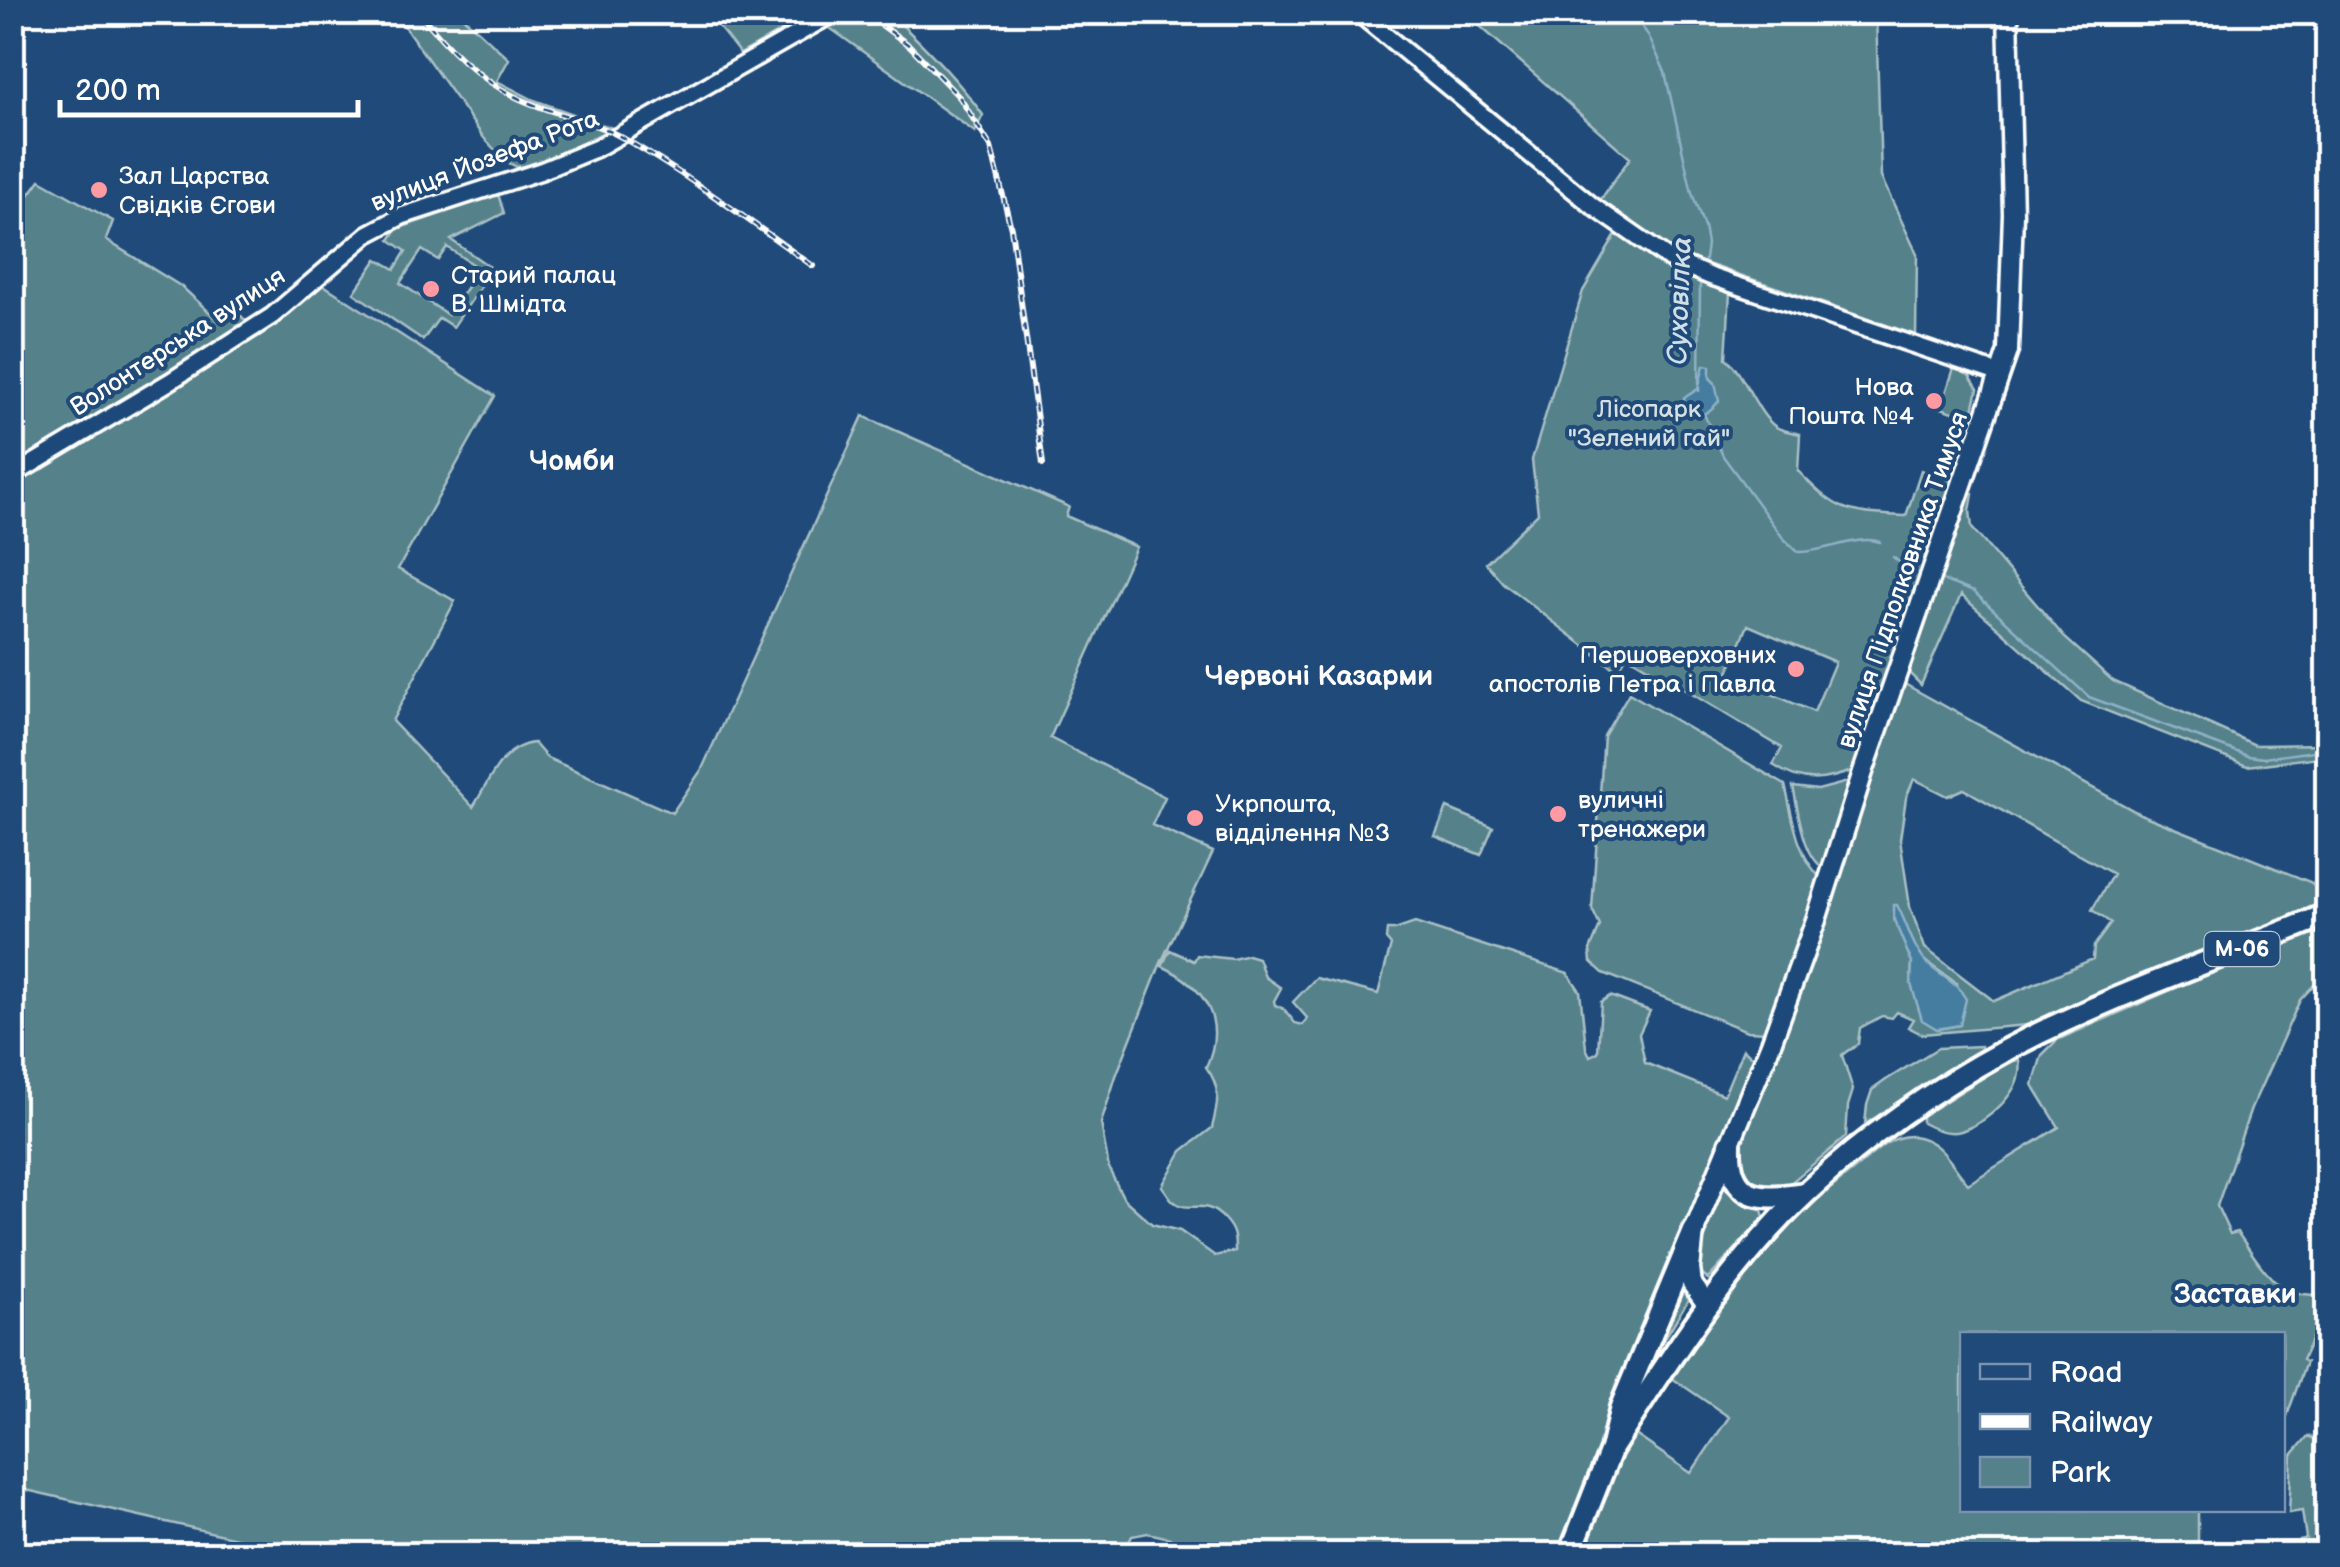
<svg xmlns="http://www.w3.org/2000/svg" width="2340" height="1567" viewBox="0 0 2340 1567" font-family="'Balsamiq Sans',sans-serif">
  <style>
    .green { fill: #55818a; stroke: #aac0c4; stroke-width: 2.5; fill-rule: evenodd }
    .water { fill: #457da0; stroke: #8fb1c6; stroke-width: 2.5 }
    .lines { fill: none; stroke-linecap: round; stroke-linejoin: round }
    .stream { stroke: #8fb1c6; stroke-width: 2.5 }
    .tertiary-casing { stroke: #fff; stroke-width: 22 }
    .secondary-casing { stroke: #fff; stroke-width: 25 }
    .trunk-casing { stroke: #fff; stroke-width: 28 }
    .tertiary { stroke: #1f4a7a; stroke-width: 15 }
    .secondary { stroke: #1f4a7a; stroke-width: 18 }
    .trunk { stroke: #1f4a7a; stroke-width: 20 }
    .rail-casing { stroke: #fff; stroke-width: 6 }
    .rail { stroke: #1f4a7a; stroke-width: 2.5; stroke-dasharray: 8; stroke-linecap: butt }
    .poi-dot { fill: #ff9aa2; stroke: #1f4a7a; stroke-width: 4 }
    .labels { text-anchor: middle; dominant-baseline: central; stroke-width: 8; stroke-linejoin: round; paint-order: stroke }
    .shield { fill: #1f4a7a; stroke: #bcc9d7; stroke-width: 2.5 }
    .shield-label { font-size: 22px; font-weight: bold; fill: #fff }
    .street-label { font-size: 25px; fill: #fff; stroke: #1f4a7a }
    .poi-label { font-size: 25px; fill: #fff; stroke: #1f4a7a; text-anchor: start }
    .park-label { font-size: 25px; fill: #d4e0e2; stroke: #1f4a7a }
    .water-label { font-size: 28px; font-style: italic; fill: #d0dee7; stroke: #1f4a7a }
    .neighbourhood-label { font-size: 28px; font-weight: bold; fill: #fff; stroke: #1f4a7a }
  </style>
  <rect width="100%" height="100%" fill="#1f4a7a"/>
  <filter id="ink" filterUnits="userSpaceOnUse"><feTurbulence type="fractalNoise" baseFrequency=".01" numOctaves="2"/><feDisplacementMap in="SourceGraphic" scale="20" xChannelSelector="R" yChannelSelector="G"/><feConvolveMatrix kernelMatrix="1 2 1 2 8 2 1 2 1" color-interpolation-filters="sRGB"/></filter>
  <g filter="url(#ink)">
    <path class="green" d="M395,13h64l50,46 -12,22 37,19 78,28 -75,37 -20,2 -12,-6 -21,-23z
      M701,13h112l-73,41 -26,-33z
      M851,13h38c34,31 67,64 94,102l-8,17 -148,-106z
      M1465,13h411l5,164 36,77 -1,81 -217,-74 -27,-11 -73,-48 31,-44z
      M40,180l73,41 -7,19 76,47 36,33 21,-6 12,12 -238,140v-249z
      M498,194l6,19 -53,27 42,29 -40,58 -14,-9 -16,22 -69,-47 23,-34 18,10 11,-18 -16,-11 7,-11zM447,247l32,22 -31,46 -48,-32 22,-33 16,10z
      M1617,233l48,35 65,24 -4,66c19,16 31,57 50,69 6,4 17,5 24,7l-2,37c41,43 50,42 108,45l15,-46 34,11 -98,288c-33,13 -54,16 -84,-4l9,-17 -155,-93 -10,16 -114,-88 -17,-20 52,-50 -6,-53 51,-169zM1748,625l87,37 -21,50 -87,-37z
      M322,284l173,112 -97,173 57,32 -63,120 81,86c15,-23 29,-62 61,-64l13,15 125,55 30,-44 161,-353 206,91 -3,9 70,31 -86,191 115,59 -13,28 61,27 -53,113 -44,111 -15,47 8,46 15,30 28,25 28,7 35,25 20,-5c0,-14 -1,-21 -10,-31 -22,-25 -36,-4 -53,-20 -1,-1 -9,-13 -10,-14l20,-35 30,-23c6,-24 10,-40 -6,-61 21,-46 -1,-81 -44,-101l8,-16 24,11 3,-6 36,4 15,-4 10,3 7,19 16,11 -7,13 1,4 9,4 11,14 8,2 4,-7 -14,-16 23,-24 62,16 13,-49 -5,-6 1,-9h8l20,-7 153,50 12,18 6,57 4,8 8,-4 3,-50 9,-6 40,15 -11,23 6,29 79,32 19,-46 13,11 -194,494h-388l-4,-16 -22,-5 -16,3 -9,18h-817l-293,-67 -1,-1003 161,-96z
      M1954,368l15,7 9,14 -7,29 -30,-10z
      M1965,492l8,2 -3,17 2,17 92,109 49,44 142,64 72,-1v12l-80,10 -166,-65 -120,-106 -40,90 -14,-14z
      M1901,682l239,132 170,68 14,10 -2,10 -271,121 -129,11 -14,-7 5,-8 -16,-7 -5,6 -10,-2 -22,12 -2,15 -16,12 11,35 -5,16 -2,31 -64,53 -23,-2 -15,-10 -8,-31zM1914,779l34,17 16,-7 149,85 -21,36 19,13 -17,23 -1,13 -99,42 -69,-53 -15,-41 -10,-68 6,-41zM1925,961l31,22 4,42 -23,4 -26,-53 1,-13z
      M1629,693l156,92c8,33 12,73 39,96l-56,151 -21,-1 -144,-58 -12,-11 -1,-12 10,-24 -8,-17 12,-173z
      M1855,780l-29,90c-24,-14 -27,-58 -33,-83l25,3z
      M1447,808l46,19 -12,28 -46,-19z
      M2327,922v49l-27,29 -49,109 -34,97 13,28 7,-2c26,35 40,71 90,61v22l-5,1 -20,44 4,2 -19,54 -4,-2 -1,-80h-320v176h236v44h-617l50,-122 60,41 38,-56 -60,-41c35,-48 68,-98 109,-141 25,-25 54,-48 82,-70 15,-13 31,-30 52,-29 29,3 39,29 56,48l91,-57 -26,-42 9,-30 15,-15z
      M1981,1046v3l-116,75 2,-19 5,-15 14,-10 52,-32z
      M2012,1060l7,1c5,30 -31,61 -58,70 -13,4 -28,-2 -39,-8v-7z
      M1730,1185l18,17 14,8 2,7 -56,62 -7,-5c-5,-31 11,-59 23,-87z
      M1679,1283l9,17 -38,63z
      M2308,1436l19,8v110h-25l-3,-14 7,-2 -4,-27 -13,2 3,-58z"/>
    <path class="water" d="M1704,365l6,1v12l5,5 4,18c-9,11 -21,20 -34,9l-1,-12 14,-9z
      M1894,905h3c10,18 17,47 32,60 14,13 27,16 37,34l-6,26 -23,4 -15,-9 -11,-36 1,-21 -18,-43z"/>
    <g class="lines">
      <path class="stream" d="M1631,12l17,23 17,37 27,121 12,34 3,17 -3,23
        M1699,391l1,-111
        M1704,414l19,42 60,82 15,14c27,1 59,-18 82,-10
        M1893,557l16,13 12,3
        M1939,579l35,13 115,105 159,59 16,2 64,-9"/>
      <defs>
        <path id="tertiary" d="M1357,12l237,195 75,52 43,18 288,97
          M12,476l157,-94 103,-66 96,-82 34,-18 139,-45 56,-23 239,-136"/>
        <path id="secondary" d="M1708,1306l-16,-22 -2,-15 4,-38 76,-185 46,-126 47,-148 145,-421 5,-137 -5,-202"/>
        <path id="trunk" d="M1730,1144c-2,58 31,56 76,49
          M1611,1450c58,-91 118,-185 197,-259 59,-55 127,-103 198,-141 102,-54 215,-92 322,-136
          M1570,1554l41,-104 10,-43 73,-176"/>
      </defs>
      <use href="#tertiary" class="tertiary-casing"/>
      <use href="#secondary" class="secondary-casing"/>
      <use href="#trunk" class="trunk-casing"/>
      <use href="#tertiary" class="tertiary"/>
      <use href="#secondary" class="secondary"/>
      <use href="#trunk" class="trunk"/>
      <defs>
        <path id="rail" d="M419,12c27,34 57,66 97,85 34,17 73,22 107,41 66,38 128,84 190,128
          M864,12l46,34 50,52 31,49 20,81 32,236"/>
      </defs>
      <use href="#rail" class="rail-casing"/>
      <use href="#rail" class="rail"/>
    </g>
  </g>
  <g class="poi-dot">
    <circle cx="99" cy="190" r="10"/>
    <circle cx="431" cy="289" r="10"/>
    <circle cx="1934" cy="401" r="10"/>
    <circle cx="1796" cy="669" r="10"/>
    <circle cx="1558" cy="814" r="10"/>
    <circle cx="1195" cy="818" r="10"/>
  </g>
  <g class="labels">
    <rect class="shield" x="2204.5" y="932" width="75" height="34" rx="8"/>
    <g class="shield-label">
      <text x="2242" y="949">М-06</text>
    </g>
    <g class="street-label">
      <text transform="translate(485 161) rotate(-21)">вулиця Йозефа Рота</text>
      <text transform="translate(178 342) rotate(-33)">Волонтерська вулиця</text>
      <text transform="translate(1903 580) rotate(-71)">вулиця Підполковника Тимуся</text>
    </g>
    <g class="poi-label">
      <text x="119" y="176">Зал Царства<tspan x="119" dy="29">Свідків Єгови</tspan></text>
      <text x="451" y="275">Старий палац<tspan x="451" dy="29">В. Шмідта</tspan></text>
      <text x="1914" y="387" text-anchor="end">Нова<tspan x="1914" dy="29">Пошта №4</tspan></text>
      <text x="1776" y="655" text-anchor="end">Першоверховних<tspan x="1776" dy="29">апостолів Петра і Павла</tspan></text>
      <text x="1578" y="800">вуличні<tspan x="1578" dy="29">тренажери</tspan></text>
      <text x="1215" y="804">Укрпошта,<tspan x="1215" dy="29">відділення №3</tspan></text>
    </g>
    <g class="park-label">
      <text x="1649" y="409">Лісопарк<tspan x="1649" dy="29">"Зелений гай"</tspan></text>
    </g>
    <g class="water-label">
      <text transform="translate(1680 301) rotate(-88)">Суховілка</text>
    </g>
    <g class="neighbourhood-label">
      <text x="572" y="461">Чомби</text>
      <text x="1319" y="676">Червоні Казарми</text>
      <text x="2235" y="1294">Заставки</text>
    </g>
  </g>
  <rect width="2340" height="1567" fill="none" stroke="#1f4a7a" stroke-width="50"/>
  <rect x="25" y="25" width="2290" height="1517" fill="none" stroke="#fff" stroke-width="4" filter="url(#ink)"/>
  <rect x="1960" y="1332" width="325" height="180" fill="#1f4a7a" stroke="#7992af" stroke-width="2.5"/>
  <rect x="1980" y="1364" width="50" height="15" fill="#1f4a7a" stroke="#7992af" stroke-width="2.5"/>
  <text x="2050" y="1382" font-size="30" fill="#ffffff">Road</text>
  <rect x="1980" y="1414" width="50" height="15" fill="#ffffff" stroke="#7992af" stroke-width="2.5"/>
  <text x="2050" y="1432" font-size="30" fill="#ffffff">Railway</text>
  <rect x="1980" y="1457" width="50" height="30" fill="#55818a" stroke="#7992af" stroke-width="2.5"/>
  <text x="2050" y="1482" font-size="30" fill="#ffffff">Park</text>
  <path d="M60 100v15h298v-15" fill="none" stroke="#ffffff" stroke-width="5"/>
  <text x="75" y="100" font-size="30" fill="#ffffff" stroke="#1f4a7a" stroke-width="8" paint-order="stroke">200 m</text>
</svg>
